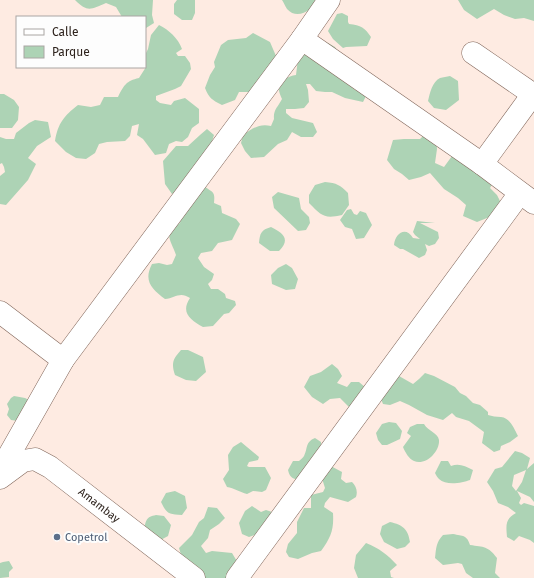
<svg xmlns="http://www.w3.org/2000/svg" width="534" height="578" viewBox="0 0 534 578" font-family="'Fira Sans',sans-serif">
  <style>
    .green { fill: #add3b5; fill-rule: evenodd }
    .lines { fill: none; stroke-linecap: round; stroke-linejoin: round }
    .minor-casing { stroke: #81665a; stroke-width: 23 }
    .minor { stroke: #fff; stroke-width: 22 }
    .service-dot { fill: #5c6f8a; stroke: #fdfdfd; stroke-width: 1.5 }
    .labels { text-anchor: middle; dominant-baseline: central; stroke-width: 4; stroke-linejoin: round; paint-order: stroke }
    .street-label { font-size: 11px; fill: #2e231d; stroke: #fdfdfd }
    .service-label { font-size: 11px; fill: #4e5e75; stroke: #fdfdfd; text-anchor: start }
  </style>
  <rect width="100%" height="100%" fill="#feebe2"/>
  <path class="green" d="M75,0h78l-1,15 2,8 -8,5h-1v-11h-23l-6,-10 -10,-4c-15,6 -18,10 -31,-3z
    M177,0h18v13l-3,7h-10l-8,-6v-10z
    M282,0h38c-8,9 -22,21 -33,9 -2,-3 -3,-6 -5,-9z
    M458,0h76v21l-10,-3 -9,1 -11,-4 -10,-6 -17,10 -13,-9z
    M342,13l6,3v6l1,2c12,1 16,4 22,13l-4,9 -21,1 -3,1 -10,-9 -5,-8 9,-17z
    M159,25c10,5 19,13 23,24l-6,4 2,3h7l5,7 1,6 -10,17 -6,3 -19,7v4l4,3 11,2 3,-4 11,-3 14,11v14l-7,5 -4,9 -6,5 -6,-1 -7,3 -3,9 -11,2 -12,-16 -6,-4 2,-11 -7,2 -2,10 -5,5 -18,1 -8,2 -4,9 -9,6 -10,-1 -10,-6 -11,-11c3,-18 9,-25 23,-36l13,2 9,-2 4,-8h14c6,-12 8,-16 21,-19l7,-11 -1,-12 3,-6 3,-14z
    M253,33l17,9 6,14 -6,16 -9,3 -1,13 -8,4h-13l-4,8 -13,5c-10,-5 -13,-7 -17,-17l5,-13 5,-8 -1,-5 7,-17 7,-5 18,-2z
    M320,40l8,3 7,4 7,10 7,26 6,7h7l4,6 -3,6 -18,-4 -13,-6h-7l-9,-1 -6,-7h-4l2,6 1,12 -5,6 -9,1h-9v4l6,5 21,5 4,9 -4,5h-12l-9,-5 -5,8 -9,4 -14,13 -13,1 -6,-7 -4,-8 2,-8c9,-6 16,-12 28,-9l3,-7c-1,-9 4,-12 8,-20 -1,-2 -3,-7 -3,-9 1,-9 9,-14 17,-15l2,-16z
    M450,76l8,5 1,19 -13,10 -12,-2 -6,-7c2,-8 4,-19 12,-23 3,-1 7,-1 10,-2z
    M0,94h4l10,6 5,7 -1,13 -6,8h-12z
    M35,120l13,2 3,15 -14,9 -9,12 8,6 -8,16 -22,25 -6,-1v-28l5,-4 -1,-5 -2,-4 -2,1v-27l6,2h8l2,-6 13,-10z
    M207,129l7,6 -4,13 -29,39 -9,7 -7,-10 -2,-23 13,-15h12l12,-11z
    M425,134l11,6 1,9 -2,14 9,4 8,-11 45,20 -7,12 7,7 5,10 -5,9 -20,8 -14,-6 3,-11 -8,-7 -14,-9 -14,-16 -9,4 -12,3 -7,-6 -8,-5 -7,-9 6,-20 11,-1h16z
    M325,182c12,1 15,3 23,11l1,12 -7,10c-18,4 -20,1 -33,-12v-8l6,-10z
    M205,187c9,6 10,5 9,16l7,3 1,7 14,6 4,5 -8,16 -14,3 -6,8 -11,2 -3,5 6,9 10,7 -2,6 -4,4 3,5h7l7,5 1,4 9,3 1,4 -7,8 -5,1 -11,12 -10,1c-12,-7 -23,-14 -13,-29 -10,-7 -15,0 -25,1 -13,-10 -22,-18 -13,-35l7,-1 8,2 5,-1 4,-9c-5,-15 -14,-22 4,-32l2,-11z
    M278,192l21,6 2,11 8,8 1,6 -4,7 -8,1 -24,-23 -2,-11z
    M351,209l3,5 3,1 3,-4 6,2 6,12 -8,13 -8,1 -4,-10 -7,-2 -5,-7 7,-10z
    M417,221l18,2h-15l18,9 1,6 -4,6 -6,2 -4,-2 2,6 -2,5 -6,3 -16,-9h-3l-6,-4c1,-12 12,-19 19,-7l7,1 -5,-4 -2,-3z
    M271,227c12,6 20,12 8,24h-9l-11,-8c1,-10 2,-13 12,-16z
    M286,264l6,4 6,11 -3,10 -9,1 -14,-6 -1,-9 7,-7z
    M181,350h7l15,7 3,15 -10,9 -10,-1 -11,-5c-4,-12 -2,-16 6,-25z
    M332,364l6,5 4,7 -5,7 10,4 4,-5h8l7,6 -16,20 -10,-10 -10,1 -7,5 -11,-7 -8,-10 6,-11 11,-4z
    M425,373l9,3 21,11 5,6 6,3 7,7 7,2 8,7v3c4,1 8,2 13,2 9,1 13,11 17,19l-8,6 -9,4 -1,4 -6,2 -12,-9 2,-11 -15,-11 -13,-4 -4,-4 -9,7 -16,-5 -18,-10 -9,-4 -10,4 -7,-1 -4,-10 5,-9 15,-9 14,8 6,-5z
    M14,396l11,2 6,3 -13,20 -7,-1 -4,-5 2,-6 -2,-5 4,-6z
    M389,422l7,1 6,8 -2,8 -13,6h-5l-4,-5 -2,-7 6,-9z
    M417,424h7c4,7 14,9 15,16 1,11 -13,26 -25,21 -5,-2 -9,-9 -11,-14l8,-11 -4,-3 3,-6z
    M315,438l6,4v5l-20,33c-7,-1 -11,-1 -13,-10l5,-9h6c2,-2 4,-3 5,-5 4,-8 1,-14 11,-18z
    M241,442l18,15 -1,3 -9,2 -2,4 2,1h16l6,11 -5,12 -4,2 -9,-1 -6,3c-7,-2 -13,-6 -20,-7l-4,-8 6,-9 -1,-15 5,-8z
    M515,451l7,2 8,5 -3,11 7,-6v39l-4,-5 -13,-6 4,7 -2,5 2,2 3,-2 10,3v37l-4,-3 -11,-4 -5,5 -7,-4c-1,-12 -2,-18 9,-24l-8,-6 -10,-4 -5,-12 -6,-9 8,-13 7,-2zM526,470l-4,12 -6,9 -4,-5 2,-11z
    M441,461h7l3,5c8,-3 14,0 22,4l-3,10c-8,3 -24,6 -31,-1 -2,-2 -3,-4 -4,-6z
    M327,464l15,8 -1,7 5,4 6,-1c4,4 6,9 4,15l-8,5 -18,-5 -5,6 -1,4 9,6c1,17 -2,24 -12,38l-9,2 -14,6 -9,-2 -3,-5 2,-8 9,-11v-11l7,-14h7v-13l12,-3 2,-4 -5,-16z
    M175,491l10,5 2,12 -5,7c-14,-1 -15,-1 -21,-13l5,-9z
    M252,506l9,6 5,-2 6,2 5,11 -20,11 -8,3 -7,-3 -3,-11 6,-12z
    M208,507l9,1 8,10 -6,6 -9,6 -2,8 -7,8 5,7 6,-2 20,2 9,15 -5,10h-37l-17,-20 -3,-10 13,-13 7,-13 5,-4z
    M156,515l8,1 7,9 -3,11 -11,6 -13,-12c2,-10 2,-13 12,-15z
    M390,522c13,3 18,7 20,20l-5,5 -8,2 -13,-7 -4,-8 2,-8z
    M453,534c10,2 14,1 17,11 14,2 18,1 27,13l-2,15 5,5h-27l-7,-5 -4,-9 -4,-1 -15,2 -8,-7c1,-9 1,-16 8,-23z
    M366,543c13,5 22,12 31,22l-7,6 1,6 3,1h-36l-4,-10 2,-13z
    M9,561l4,7 -4,4v5l-9,1v-15l3,-1z"/>
  <g class="lines">
    <defs>
      <g id="minor">
        <path d="M302,39l180,125 52,39"/>
        <path d="M473,53l61,42"/>
        <path d="M482,164l51,-70"/>
        <path d="M0,312l63,48"/>
        <path d="M0,471l63,-111 239,-321 27,-39"/>
        <path id="s1" d="M0,478l23,-17 12,-2 15,8 144,111"/>
        <path d="M237,578l283,-385"/>
      </g>
    </defs>
    <use href="#minor" class="minor-casing"/>
    <use href="#minor" class="minor"/>
  </g>
  <circle class="service-dot" cx="57" cy="537" r="4"/>
  <g class="labels">
    <g class="street-label">
      <text stroke="none"><textPath href="#s1" startOffset="120">Amambay</textPath></text>
    </g>
    <g class="service-label">
      <text x="65" y="537">Copetrol</text>
    </g>
  </g>
  <rect x="16" y="16" width="130" height="52" fill="#fdfdfd" stroke="#aaa6a3"/>
  <rect x="24" y="29" width="20" height="6" fill="#ffffff" stroke="#aaa6a3"/>
  <text x="52" y="36" font-size="12" fill="#2e231d">Calle</text>
  <rect x="24" y="46" width="20" height="12" fill="#add3b5" stroke="#aaa6a3"/>
  <text x="52" y="56" font-size="12" fill="#2e231d">Parque</text>
</svg>
